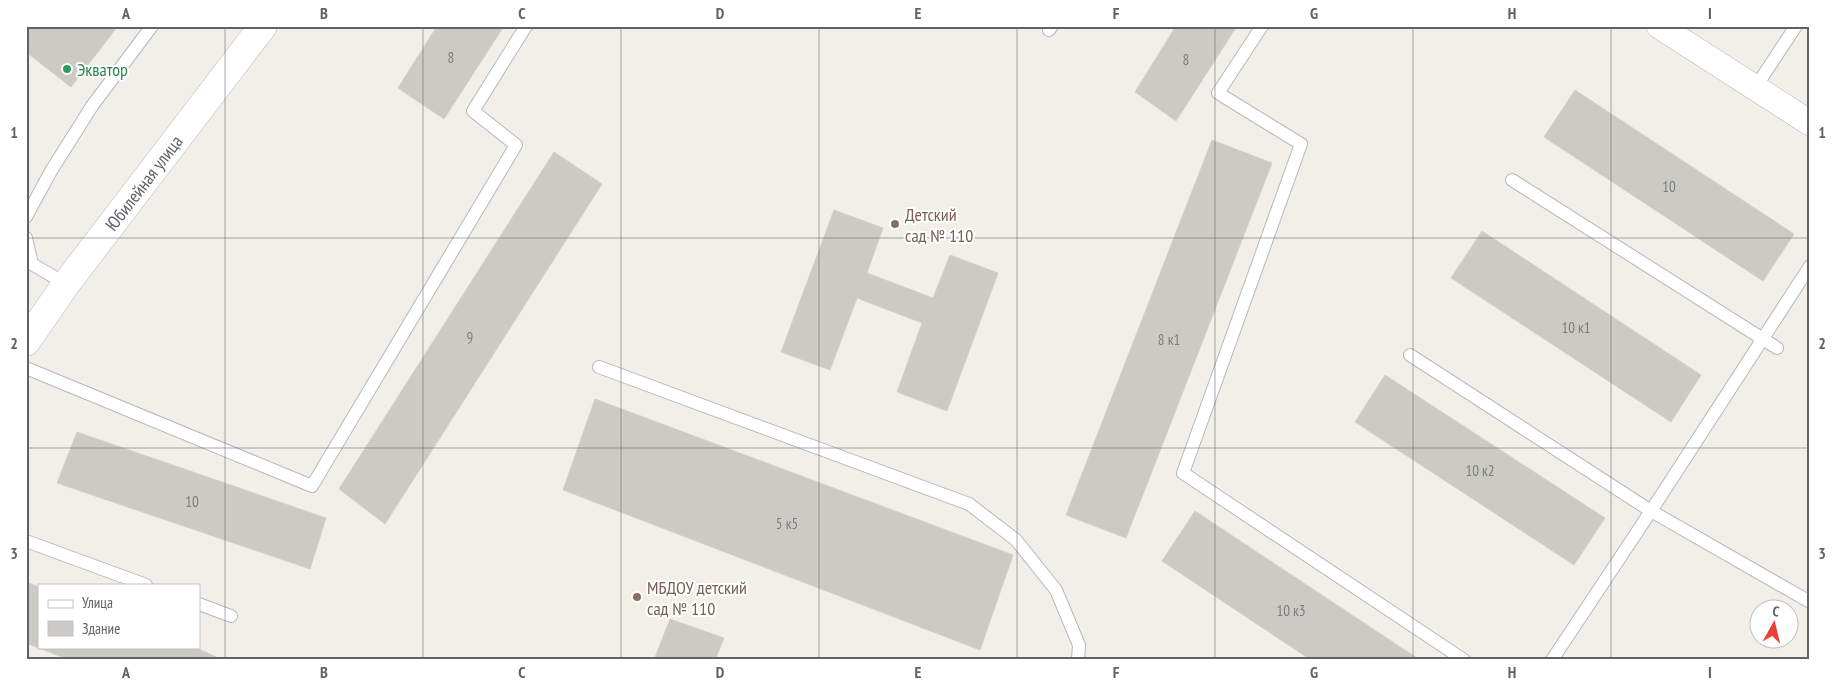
<svg xmlns="http://www.w3.org/2000/svg" width="1836" height="686" viewBox="0 0 1836 686" font-family="'PT Sans Narrow',sans-serif">
  <style>
    .building { fill: #cccac5; stroke: #d6d1c6 }
    .lines { fill: none; stroke-linecap: round; stroke-linejoin: round }
    .service-casing { stroke: #b5b8bc; stroke-width: 14 }
    .minor-casing { stroke: #b5b8bc; stroke-width: 26 }
    .tertiary-casing { stroke: #b5b8bc; stroke-width: 29 }
    .service { stroke: #fff; stroke-width: 12 }
    .minor { stroke: #fff; stroke-width: 25 }
    .tertiary { stroke: #fff; stroke-width: 28 }
    .grid { fill: none; stroke: #5f6368; stroke-width: 1; stroke-opacity: 0.55 }
    .leisure-dot { fill: #2e9e5b; stroke: #fff; stroke-width: 2 }
    .education-dot { fill: #8d6e63; stroke: #fff; stroke-width: 2 }
    .labels { text-anchor: middle; dominant-baseline: central; stroke-width: 4; stroke-linejoin: round; paint-order: stroke }
    .number-label { font-size: 15px; fill: #7a7d7f }
    .leisure-label { font-size: 18px; fill: #27864d; stroke: #fff; text-anchor: start }
    .street-label { font-size: 18px; fill: #5f6368; stroke: #fff }
    .education-label { font-size: 18px; fill: #785e54; stroke: #fff; text-anchor: start }
    .neatline { fill: none; stroke: #5f6368; stroke-width: 2 }
    .grid-label { font-size: 16px; text-anchor: middle; font-weight: bold; fill: #5f6368 }
  </style>
  <rect width="100%" height="100%" fill="#f1efe8"/>
  <path class="building" d="M29,26h89l-47,61 -45,-35v-23z
    M437,26h67l-60,93 -46,-31z
    M1176,26h61l-61,95 -41,-29z
    M1575,90l219,144 -31,47 -219,-144z
    M1212,140l60,23 -146,375 -60,-23z
    M554,152l48,32 -217,340 -46,-35z
    M834,210l49,18 -16,45 66,25 17,-43 48,18 -51,138 -50,-19 25,-69 -65,-25 -27,72 -49,-18z
    M1482,231l219,144 -30,47 -220,-144z
    M1385,375l220,143 -31,47 -219,-143z
    M595,399l418,156 -33,95 -417,-160z
    M77,432l249,86 -16,51 -253,-86z
    M1195,511l225,149h-109l-149,-99z
    M26,582l13,5v60h155l29,13h-153l-44,-17z
    M670,619l54,19 -9,22h-61z"/>
  <g class="lines">
    <defs>
      <path id="service" d="M1262,26l-44,67 83,51 -118,329 281,187
        M1049,30l3,-4
        M1755,88l41,-62
        M1512,180l265,168
        M26,217l25,-46 41,-65 60,-80
        M26,238l6,26 34,20
        M1410,355l241,156 159,91
        M599,367l370,137 47,36 40,50 23,55 -1,15
        M26,368l286,118 204,-341 -43,-34 53,-85
        M26,541l120,44
        M199,604l32,12
        M1552,660l99,-149 159,-245"/>
      <path id="minor" d="M1659,26l151,97"/>
      <g id="tertiary">
        <path id="s1" d="M26,342l40,-58 197,-258"/>
      </g>
    </defs>
    <use href="#service" class="service-casing"/>
    <use href="#minor" class="minor-casing"/>
    <use href="#tertiary" class="tertiary-casing"/>
    <use href="#service" class="service"/>
    <use href="#minor" class="minor"/>
    <use href="#tertiary" class="tertiary"/>
  </g>
  <path class="grid" d="M225,26v634M423,26v634M621,26v634M819,26v634M1017,26v634M1215,26v634M1413,26v634M1611,26v634M26,238h1784M26,448h1784"/>
  <circle class="leisure-dot" cx="67" cy="69" r="5"/>
  <g class="education-dot">
    <circle cx="895" cy="224" r="5"/>
    <circle cx="637" cy="597" r="5"/>
  </g>
  <g class="labels">
    <g class="number-label">
      <text x="451" y="57">8</text>
      <text x="1186" y="59">8</text>
      <text x="1669" y="186">10</text>
      <text x="1576" y="327">10 к1</text>
      <text x="470" y="337">9</text>
      <text x="1169" y="339">8 к1</text>
      <text x="1480" y="470">10 к2</text>
      <text x="192" y="501">10</text>
      <text x="787" y="523">5 к5</text>
      <text x="1291" y="610">10 к3</text>
    </g>
    <g class="leisure-label">
      <text x="77" y="69">Экватор</text>
    </g>
    <g class="street-label">
      <text stroke="none"><textPath href="#s1" startOffset="198">Юбилейная улица</textPath></text>
    </g>
    <g class="education-label">
      <text x="905" y="214">Детский<tspan x="905" dy="21">сад № 110</tspan></text>
      <text x="647" y="587">МБДОУ детский<tspan x="647" dy="21">сад № 110</tspan></text>
    </g>
  </g>
  <rect width="1836" height="686" fill="none" stroke="#ffffff" stroke-width="55"/>
  <rect x="38" y="584" width="162" height="65" fill="#ffffff" stroke="#bfc1c3"/>
  <rect x="48" y="600" width="25" height="8" fill="#ffffff" stroke="#bfc1c3"/>
  <text x="82" y="608" font-size="15" fill="#5f6368">Улица</text>
  <rect x="48" y="621" width="25" height="15" fill="#cccac5" stroke="#bfc1c3"/>
  <text x="82" y="634" font-size="15" fill="#5f6368">Здание</text>
  <g transform="translate(1774 624) rotate(8)"><circle r="24" fill="#ffffff" stroke="#bfc1c3"/>
  <path d="M0-4L9 19L0 12L-9 19Z" fill="#ea4335"/>
  <text y="-8" font-size="14" font-weight="bold" text-anchor="middle" fill="#5f6368">С</text>
  </g>
  <rect x="28" y="28" width="1780" height="630" class="neatline"/>
  <g class="grid-label">
    <text x="126" y="19">A</text>
    <text x="324" y="19">B</text>
    <text x="522" y="19">C</text>
    <text x="720" y="19">D</text>
    <text x="918" y="19">E</text>
    <text x="1116" y="19">F</text>
    <text x="1314" y="19">G</text>
    <text x="1512" y="19">H</text>
    <text x="1710" y="19">I</text>
    <text x="14" y="138">1</text>
    <text x="1822" y="138">1</text>
    <text x="14" y="349">2</text>
    <text x="1822" y="349">2</text>
    <text x="14" y="559">3</text>
    <text x="1822" y="559">3</text>
    <text x="126" y="678">A</text>
    <text x="324" y="678">B</text>
    <text x="522" y="678">C</text>
    <text x="720" y="678">D</text>
    <text x="918" y="678">E</text>
    <text x="1116" y="678">F</text>
    <text x="1314" y="678">G</text>
    <text x="1512" y="678">H</text>
    <text x="1710" y="678">I</text>
  </g>
</svg>
